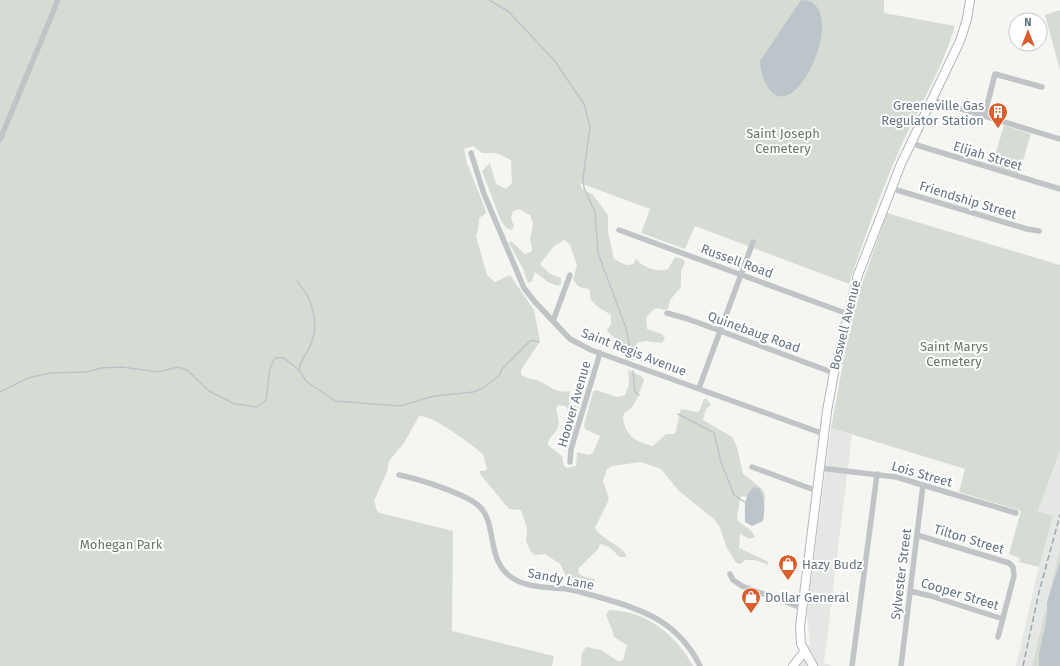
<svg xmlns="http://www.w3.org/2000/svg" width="1060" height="666" viewBox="0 0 1060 666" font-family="'Fira Sans',sans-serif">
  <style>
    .built { fill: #e5e7e5 }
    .green { fill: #d6dcd3 }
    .water { fill: #bcc5ca }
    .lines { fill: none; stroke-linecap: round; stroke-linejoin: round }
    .stream { stroke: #bcc5ca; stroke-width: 1.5 }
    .secondary-casing { stroke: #b3b7bb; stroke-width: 10 }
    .street { stroke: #c0c4c7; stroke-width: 5.5 }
    .secondary { stroke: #fff; stroke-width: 8 }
    .rail { stroke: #a1a7ac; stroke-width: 1.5; stroke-dasharray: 6 3; stroke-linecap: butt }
    .labels { text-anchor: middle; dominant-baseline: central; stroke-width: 4; stroke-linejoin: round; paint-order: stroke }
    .poi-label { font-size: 13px; fill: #657481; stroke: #fff; text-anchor: start }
    .park-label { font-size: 13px; fill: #677964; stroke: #fff }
    .street-label { font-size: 13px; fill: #657481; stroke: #fff }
  </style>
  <rect width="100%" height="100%" fill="#f5f5f2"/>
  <path class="built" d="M831,428l21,7 -28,228 8,3h-34l12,-23 -3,-30z
    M1060,450v98l-28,118h-16l22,-96 15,-54 -15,-5z"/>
  <path class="green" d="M0,0h884v13l71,13c-12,41 -34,77 -52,116 -21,46 -38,94 -54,142l-154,-58 -10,23 -44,-16 9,-24 -70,-26 2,6 10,5 16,21v17l6,27c6,3 13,9 20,4l2,-5c4,9 23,15 32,11l7,-12 8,2 2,3 -4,9v16l-11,13 -2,9 -4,1c-10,-5 -12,1 -18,8l1,11 15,5 3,4 -3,5 -17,-2 -8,2 -1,4 8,12v3l-20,-6 -7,-16 -10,-9 4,-7v-9l-13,-8 -7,-7 -2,-11 -10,-2 -6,-7 4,-15 -7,-20 -5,-5 -11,6 -14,18 10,10 11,4v6l-3,2 -10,-4 -13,-10 -3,9 -4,2 -5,-14 -14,-26 2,-2 14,13 6,-2 1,-4 -2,-9 3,-15 -3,-9 -11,-6 -6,2 -2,7 3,8 -2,4 -5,-1 -6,-8 -19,-50 8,-8 6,21 10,5 6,-6 -1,-23 -15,-7h-14l-9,-7 -9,3 3,14 19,48 -1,3 -6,4 -1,12 -2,6 11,39 8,7 15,-7 24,35 6,31 -19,29v4c6,6 12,4 18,7 11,5 18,13 31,10l-1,11 10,6 -2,4 -9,-2 -2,-4 -8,-1 -2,5c9,25 -8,22 -8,35l14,11 2,10 3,2 9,-2 1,-14 11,3 5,-2 7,-17 -15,-7 -1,-4 9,-33 3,-2 21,7 8,-2 4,-11 -1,-14 13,6 3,4c-1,5 -9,24 -12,27 -5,5 -9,4 -9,12 3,18 14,23 30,27l13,-12h9l6,-25 17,3c5,-4 3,-11 8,-14l5,7 -5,4 -3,11 29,17 5,10 6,27 18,14 4,6 -1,17 -16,-14 -6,-1 -2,2 -3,20c4,9 15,9 18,19l-5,2 -10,-5 -1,14 28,13 2,4 -14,-5h-10l-4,4 -5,-1 -10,-17 -6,-19 -6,-8 -35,-28 -18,-22 -20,-7 -29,4 -5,3 -4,12 6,18 -14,29c6,11 30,19 32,29h-7l-11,-10 -9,-3 -2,5 -20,20 1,5 8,4 8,1 -1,5 -4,3 -11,-3 -12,-6 -7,-14 -15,-10 -10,1 -4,-3 -5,-11 1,-13 -6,-18 -12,-1 -29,-35v-3h4l3,-2 -4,-15c-13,-10 -48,-38 -64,-38l-15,27 -15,18 -2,11 -13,29 3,10 3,2 73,18 -1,100 102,25 -2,10h-552z
    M1060,10v60l-15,-55z
    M1004,125l27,9 -12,39 -27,-7z
    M887,213l173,52v185l-22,61 15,5 -14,51 -20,-5 1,-4 -11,-4 12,-43 -62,-19 6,-23 -134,-41 15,-81 15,-60z
    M1060,548v13l-14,44v16l-7,32v13h-7z
    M610,610c37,1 66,25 83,56h-112l1,-13 4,-6 15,3 17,11 5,-1 4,-15 -13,-8c-1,-8 -6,-15 -8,-23z"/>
  <path class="water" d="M801,0c51,0 -3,126 -31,90 -6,-7 -10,-19 -10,-29z
    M754,487l6,2c5,11 5,20 3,32l-11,5 -7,-4c0,-11 -2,-27 9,-35z
    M1060,561v105h-21v-13l7,-32 1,-19z"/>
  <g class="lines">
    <path class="stream" d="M489,0l19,11 46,49 30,44 6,23 -7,51 1,10 11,24 3,41 28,75 6,31
      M297,281c15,17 23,41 14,63 -4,11 -9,11 -12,25
      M633,371l2,21 4,3
      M0,392l28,-14 22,-5 37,-1 14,-4 21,-1 36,5 20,-5 9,3 22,21 26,13 22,3 9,-7 4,-32 5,-10h9l15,12 7,11 29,20 65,5 34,-10 39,-4 10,-4 16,-12 3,-7 29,-29 8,2
      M678,414l36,19 7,29 13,33 12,8"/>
    <defs>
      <path id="secondary" d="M793,666l11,-14
        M813,666l-12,-22 -1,-17 27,-216 7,-38 24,-98 43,-111 59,-123 7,-22 3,-19"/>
    </defs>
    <use href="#secondary" class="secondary-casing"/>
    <path class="street" d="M932,100l128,39
      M984,117l11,-43 47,13
      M0,140l58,-140
      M910,143l150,46
      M471,153l13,41 40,94 11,14 35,37 21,11 233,84
      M890,188l137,41 12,2
      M619,230l229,84
      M667,313l21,6 146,54
      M553,321l17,-46
      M699,388l54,-146
      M570,462l1,-13 29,-96
      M752,467l65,24
      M820,468l76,9 120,36
      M399,475c20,4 68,19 81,32 18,18 5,55 34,72 15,9 35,8 53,10 12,2 24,6 35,9 43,12 77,25 98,68
      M917,535l92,28 4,4 1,9 -16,61
      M730,574l3,6 9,6 60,22
      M910,591l21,5 72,23
      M852,666l25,-192
      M901,666l22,-181"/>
    <use href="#secondary" class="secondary"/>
    <path class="rail" d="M1023,666l16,-74 21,-77"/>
  </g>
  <defs>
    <symbol id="building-pin" viewBox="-11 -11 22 30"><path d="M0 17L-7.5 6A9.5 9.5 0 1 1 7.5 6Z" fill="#da5d2c" stroke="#fff"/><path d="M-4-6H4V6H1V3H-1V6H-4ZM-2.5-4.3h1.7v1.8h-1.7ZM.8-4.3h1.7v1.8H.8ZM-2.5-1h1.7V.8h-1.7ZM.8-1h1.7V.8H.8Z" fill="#fff"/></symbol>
    <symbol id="shop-pin" viewBox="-11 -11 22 30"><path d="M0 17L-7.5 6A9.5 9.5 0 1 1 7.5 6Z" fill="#da5d2c" stroke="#fff"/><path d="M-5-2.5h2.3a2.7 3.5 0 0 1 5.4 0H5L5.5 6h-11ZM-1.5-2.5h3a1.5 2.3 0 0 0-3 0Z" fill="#fff"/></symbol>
  </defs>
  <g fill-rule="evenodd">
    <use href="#building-pin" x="987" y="101" width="22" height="30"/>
    <use href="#shop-pin" x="777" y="553" width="22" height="30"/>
    <use href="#shop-pin" x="740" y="586" width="22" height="30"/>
  </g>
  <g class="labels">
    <g class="poi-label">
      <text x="984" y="105" text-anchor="end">Greeneville Gas<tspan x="984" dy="15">Regulator Station</tspan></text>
      <text x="802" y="564">Hazy Budz</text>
      <text x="765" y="597">Dollar General</text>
    </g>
    <g class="park-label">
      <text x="783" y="133">Saint Joseph<tspan x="783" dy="15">Cemetery</tspan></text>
      <text x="954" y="346">Saint Marys<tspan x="954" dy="15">Cemetery</tspan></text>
      <text x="121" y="544">Mohegan Park</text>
    </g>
    <g class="street-label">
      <text transform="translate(988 156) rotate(17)">Elijah Street</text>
      <text transform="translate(968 200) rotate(17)">Friendship Street</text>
      <text transform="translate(737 261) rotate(20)">Russell Road</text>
      <text transform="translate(845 325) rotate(-76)">Boswell Avenue</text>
      <text transform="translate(754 332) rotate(20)">Quinebaug Road</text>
      <text transform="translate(634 352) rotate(21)">Saint Regis Avenue</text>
      <text transform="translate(574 404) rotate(-74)">Hoover Avenue</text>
      <text transform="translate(922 474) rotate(16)">Lois Street</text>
      <text transform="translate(969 539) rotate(17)">Tilton Street</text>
      <text transform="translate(901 574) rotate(-83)">Sylvester Street</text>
      <text transform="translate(561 579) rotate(11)">Sandy Lane</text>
      <text transform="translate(960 594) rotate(17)">Cooper Street</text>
    </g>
  </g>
  <g transform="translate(1028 32)"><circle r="19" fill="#ffffff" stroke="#c1c7cd"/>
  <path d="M0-3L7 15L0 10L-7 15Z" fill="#da5d2c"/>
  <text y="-6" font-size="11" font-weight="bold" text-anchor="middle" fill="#657481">N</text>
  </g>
</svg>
